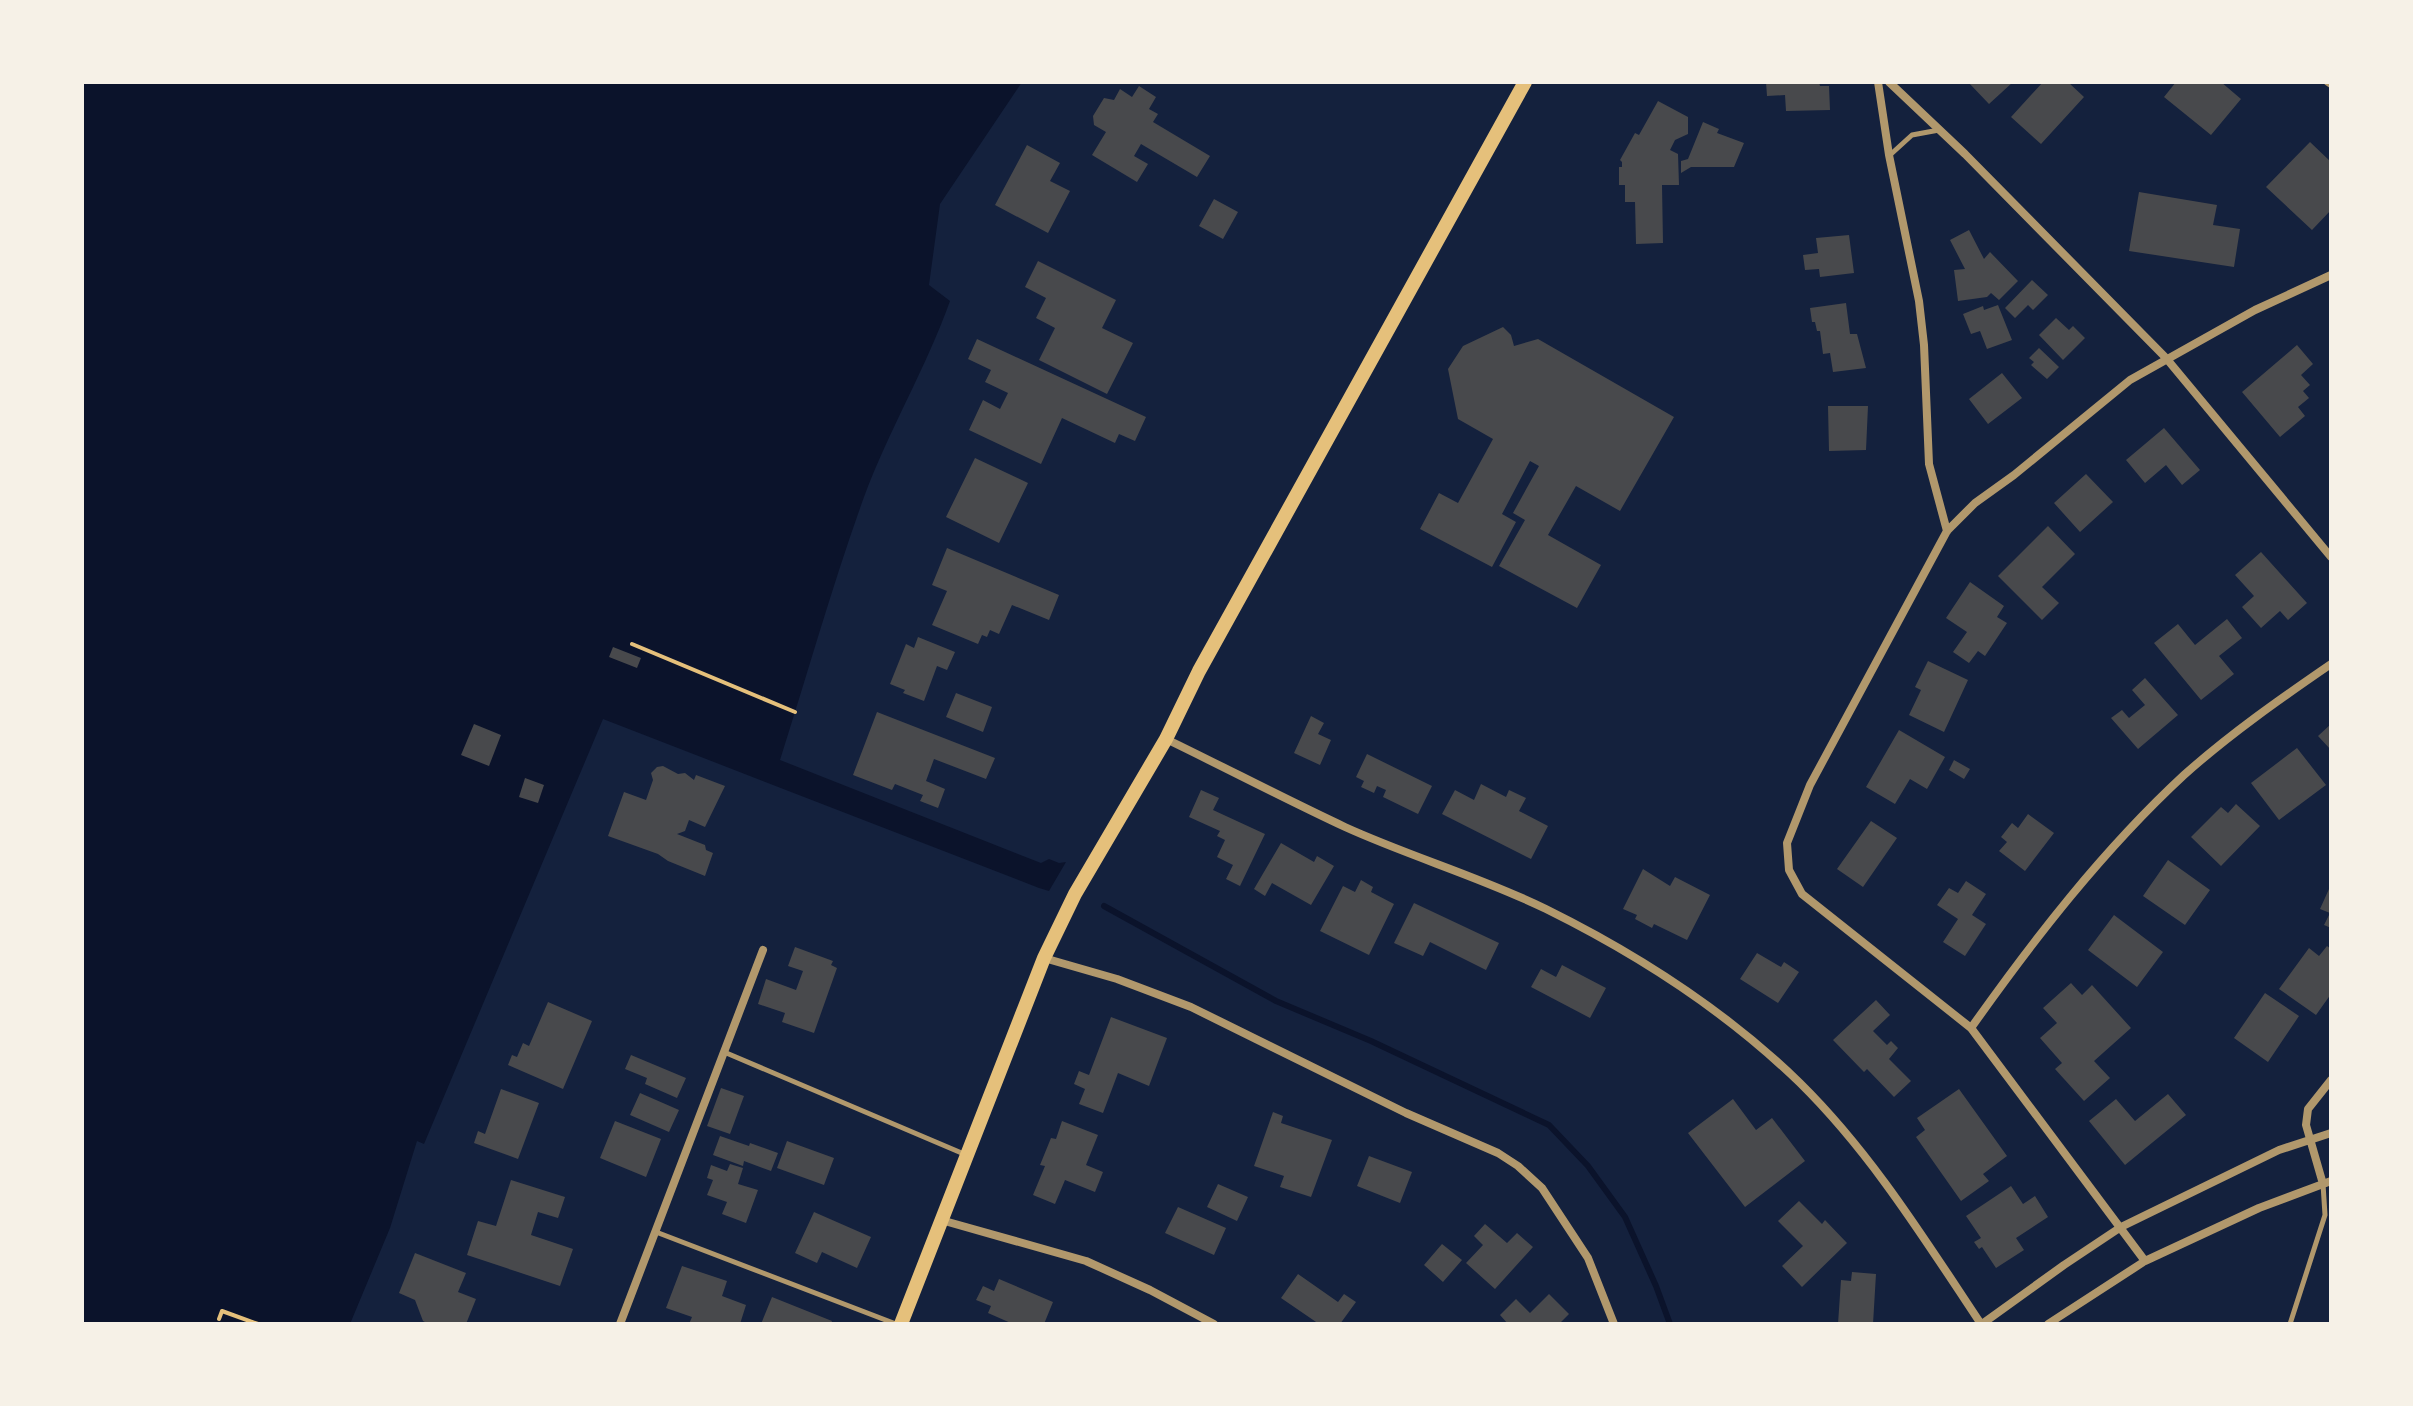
<svg xmlns="http://www.w3.org/2000/svg" width="2413" height="1406" viewBox="0 0 2413 1406" font-family="'Playfair Display',serif">
  <style>
    .water { fill: #0b132b }
    .lines { fill: none; stroke-linecap: round; stroke-linejoin: round }
    .stream { stroke: #0b132b; stroke-width: 6 }
    .building { fill: #48494c }
    .path { stroke: #e5c07b; stroke-width: 4 }
    .service { stroke: #b1986c; stroke-width: 5 }
    .minor { stroke: #b1986c; stroke-width: 8 }
    .secondary { stroke: #e5c07b; stroke-width: 14 }
  </style>
  <rect width="100%" height="100%" fill="#14213d"/>
  <path class="water" d="M82,82h940l-82,122 -11,81 21,16c-24,67 -61,129 -86,196 -31,86 -56,175 -84,263l261,103 8,-4 10,4 7,-1 -17,29 -10,-3 -436,-169 -179,425 -7,-3 -27,87 -40,96h-268z"/>
  <g class="lines">
    <path class="stream" d="M1104,906l172,95 95,40 178,84 39,41 37,51 31,69 14,38"/>
  </g>
  <path class="building" d="M1766,82h53l1,4h9l1,24 -44,1 -1,-16 -18,1z
    M1968,82h45l-24,22z
    M2043,82h25l16,15 -43,47 -30,-27z
    M2176,82h45l20,17 -30,36 -47,-38z
    M1139,86l17,11 -7,12 9,5 -5,8 57,34 -13,21 -56,-33 -7,12 14,8 -11,18 -45,-27 14,-23 -12,-7 -1,-9 11,-18 10,2 6,-11 12,8z
    M1658,101l30,16v17l-13,6 -5,10 8,4 1,31h-17l1,58 -27,1 -1,-42h-10v-17h-6v-18h3v-5l-2,-2 15,-27 4,2z
    M1703,122l16,7 -2,4 27,10 -10,24h-43l-10,6v-12l7,-2z
    M2310,142l21,20v48l-19,20 -46,-43z
    M1027,145l33,18 -10,18 20,10 -22,42 -53,-28z
    M2139,192l78,13 -4,20 27,4 -6,38 -105,-16z
    M1214,199l24,13 -15,27 -24,-13z
    M1969,230l15,29 6,-7 28,29 -19,19 -8,-7 -4,4 -29,4 -4,-31 11,-1 -15,-29z
    M1849,235l5,38 -34,4 -1,-8 -14,1 -2,-15 15,-2 -2,-15z
    M1038,261l78,39 -14,28 31,15 -26,51 -68,-34 16,-32 -19,-10 10,-20 -21,-11z
    M2032,280l16,15 -15,15 -5,-5 -13,13 -10,-10z
    M1846,303l4,31h7l9,34 -33,4 -3,-19 -7,1 -3,-23h-3l-2,-9h-3l-2,-14z
    M1998,305l14,35 -25,9 -7,-18 -9,3 -8,-20 20,-8 1,4z
    M2056,318l13,12 4,-4 12,12 -22,22 -24,-25z
    M1503,327l8,8 3,11 24,-7 136,78 -54,94 -44,-25 -28,49 53,30 -24,43 -78,-42 26,-46 -12,-7 26,-47 -9,-5 -28,53 14,8 -24,45 -72,-38 19,-36 19,10 35,-64 -35,-20 -10,-50 15,-23z
    M977,339l169,78 -11,24 -16,-7 -4,9 -53,-25 -21,46 -72,-34 14,-30 17,9 8,-16 -23,-11 6,-12 -23,-11z
    M2297,345l16,19 -12,11 9,10 -7,6 6,7 -11,9 7,9 -25,21 -38,-45z
    M2039,348l20,19 -12,12 -16,-14 3,-3 -5,-4z
    M2002,373l20,25 -34,26 -19,-25z
    M1828,406h40l-2,44 -37,1z
    M2164,428l36,42 -18,15 -16,-20 -21,18 -19,-23z
    M975,458l53,25 -29,60 -53,-26z
    M2086,474l27,28 -33,30 -26,-29z
    M2048,526l27,28 -33,33 17,16 -17,17 -44,-44z
    M947,548l112,47 -10,25 -37,-15 -13,29 -9,-4 -3,7 -5,-2 -4,9 -46,-19 15,-34 -15,-6z
    M2261,552l46,51 -19,17 -8,-9 -19,17 -19,-21 12,-11 -19,-21z
    M1970,582l34,24 -7,11 10,6 -22,33 -7,-5 -9,12 -16,-11 14,-20 -21,-14z
    M2227,619l15,19 -23,18 15,18 -33,26 -47,-57 24,-19 17,21z
    M918,637l37,15 -8,18 -10,-4 -13,35 -21,-8 2,-3 -15,-6 16,-40 8,4z
    M613,647l28,11 -4,10 -28,-11z
    M1928,661l40,19 -24,52 -35,-17 12,-25 -6,-3z
    M2145,678l33,37 -40,34 -27,-31 11,-8 7,8 16,-13 -13,-15z
    M956,693l36,14 -9,25 -37,-15z
    M877,712l118,46 -9,21 -52,-20 -8,22 19,8 -7,19 -18,-7 3,-6 -28,-11 -3,6 -39,-15z
    M1311,716l13,7 -6,11 13,6 -11,25 -26,-12z
    M474,724l27,11 -12,31 -28,-11z
    M2331,724v26l-13,-14z
    M1899,730l46,27 -18,32 -17,-10 -15,25 -29,-17z
    M2297,748l29,37 -47,35 -28,-37z
    M1367,754l65,32 -14,28 -35,-17 3,-7 -9,-4 -3,7 -13,-6 3,-6 -8,-4z
    M1954,760l16,9 -6,10 -15,-9z
    M663,766l15,8 7,-1 9,7 2,-5 29,11 -20,41 -16,-7 -4,11 -8,3 28,11 1,5 7,3 -8,23 -37,-15 -10,-7 -50,-18 16,-44 22,8 7,-20 -2,-7 6,-6z
    M525,778l19,7 -6,18 -19,-6z
    M1481,784l25,13 3,-7 17,8 -7,13 29,15 -17,33 -89,-45 13,-24 19,10z
    M1201,790l18,8 -6,12 52,24 -25,52 -14,-7 7,-14 -16,-8 8,-17 -8,-4 3,-5 -31,-14z
    M2236,804l24,22 -39,40 -30,-29 30,-30 7,6z
    M2028,814l26,19 -29,38 -26,-20 8,-9 -6,-5 11,-14 6,5z
    M1871,821l26,17 -34,49 -26,-18z
    M1281,843l33,19 3,-6 17,10 -23,39 -39,-22 -7,13 -11,-7z
    M2168,860l42,30 -25,35 -42,-29z
    M1643,869l27,17 5,-9 35,18 -23,45 -33,-16 -2,4 -17,-9 2,-4 -14,-6z
    M1361,880l12,7 -2,5 23,12 -25,51 -49,-24 23,-45 12,6z
    M1966,881l20,13 -14,21 14,9 -21,32 -22,-14 15,-23 -21,-14 12,-17 9,5z
    M2329,889l2,1v38l-7,-3 6,-12 -10,-4z
    M1414,903l85,40 -13,27 -56,-28 -7,14 -29,-13z
    M2114,915l49,37 -26,35 -49,-37z
    M2327,946l4,3v45l-15,21 -37,-26 30,-41 10,8z
    M795,947l38,14 -2,4 6,3 -23,65 -32,-11 3,-9 -27,-9 8,-25 30,11 7,-19 -15,-5z
    M1757,953l24,14 3,-5 15,10 -21,31 -38,-24z
    M1562,965l44,23 -16,30 -59,-31 10,-18 15,8z
    M2071,983l11,12 10,-10 39,43 -37,33 16,17 -26,23 -29,-32 7,-6 -22,-25 17,-15 -14,-15z
    M2265,993l34,23 -31,46 -34,-24z
    M1876,1000l14,15 -17,16 14,14 4,-4 7,7 -9,11 22,22 -17,16 -27,-28 -3,3 -31,-32z
    M548,1002l44,19 -29,68 -55,-24 4,-10 5,2 6,-14 6,3z
    M1111,1017l56,21 -18,48 -31,-13 -15,40 -24,-9 6,-15 -11,-5 5,-13 10,4z
    M631,1055l55,23 -9,20 -32,-14 2,-6 -22,-9z
    M721,1088l23,8 -14,38 -23,-8z
    M501,1089l38,14 -21,56 -44,-16 4,-12 7,3z
    M1959,1089l48,67 -24,18 6,7 -28,20 -45,-64 9,-7 -8,-12z
    M640,1093l39,17 -10,22 -39,-17z
    M2168,1094l18,21 -61,50 -36,-44 27,-22 19,22z
    M1733,1099l23,31 16,-12 33,43 -60,46 -57,-74z
    M1273,1112l10,4 -2,7 51,17 -21,57 -31,-10 4,-11 -30,-10z
    M615,1121l46,18 -15,38 -46,-19z
    M1062,1121l36,14 -12,30 17,7 -8,20 -30,-12 -10,24 -22,-9 12,-29 -5,-1 11,-27 5,1z
    M720,1136l29,10 1,-3 28,10 -7,18 -27,-10 -1,5 -30,-11z
    M787,1141l47,17 -10,27 -47,-17z
    M1369,1156l43,16 -12,31 -43,-17z
    M730,1164l13,4 -5,16 20,6 -12,33 -24,-9 5,-12 -20,-7 6,-15 -6,-2 4,-13 16,6z
    M511,1180l54,17 -7,21 -20,-6 -7,23 42,14 -13,37 -93,-31 11,-34 18,5z
    M1218,1184l30,13 -11,24 -30,-14z
    M2011,1186l12,18 12,-8 13,21 -32,21 8,12 -28,18 -14,-21 -3,2 -5,-7 7,-4 -15,-22z
    M1799,1201l23,23 3,-4 22,23 -45,44 -20,-21 21,-20 -25,-25z
    M1178,1207l48,21 -12,27 -49,-22z
    M814,1212l57,25 -14,31 -35,-16 -5,11 -22,-10z
    M1485,1224l22,19 10,-10 16,14 -38,42 -29,-26 17,-18 -9,-9z
    M1442,1244l20,16 -19,22 -19,-17z
    M415,1253l51,20 -8,19 18,7 -10,25h-37l-6,-3 -8,-21 -16,-7z
    M682,1266l45,15 -5,15 24,9 -6,19h-51l3,-7 -26,-9z
    M1852,1272l24,2 -3,50h-35l3,-44 10,1z
    M1298,1274l40,28 6,-8 12,8 -16,22h-21l-38,-26z
    M999,1279l54,23 -9,22h-31l-25,-11 3,-7 -15,-6 7,-14 11,5z
    M1549,1294l20,20 -10,10h-51l-8,-9 16,-16 14,14z
    M772,1297l60,24 -1,3h-70z"/>
  <g class="lines">
    <path class="path" d="M632,644l163,68
      M219,1319l3,-8 36,13"/>
    <path class="service" d="M1890,155l22,-20 27,-5
      M724,1052l240,102
      M656,1232l240,92
      M2290,1324l35,-109 -2,-31"/>
    <path class="minor" d="M1878,82l11,73 30,146 5,44 5,119 18,67
      M1889,82l76,72 201,204 165,199
      M2328,82l3,2
      M1166,739c60,29 119,60 179,88 66,30 136,50 201,82 91,45 181,103 254,174 72,71 125,157 181,241
      M1044,958l73,21 74,28 215,106 92,40 20,13 24,22 46,70 26,66
      M1971,1028c63,-89 132,-178 213,-253 46,-41 96,-76 147,-111
      M2323,1184l-17,-59 2,-16 23,-29
      M941,1220l145,41 64,29 64,34
      M2145,1261l-174,-233 -169,-134 -13,-24 -2,-27 23,-58 137,-254 28,-28 39,-28 116,-95 125,-70 76,-35
      M620,1324l143,-374
      M1982,1324l82,-59 57,-38 158,-77 52,-17
      M2048,1324l97,-63 114,-53 72,-27"/>
    <path class="secondary" d="M901,1324l143,-366 31,-64 91,-155 33,-68 326,-589"/>
  </g>
  <rect width="2413" height="1406" fill="none" stroke="#f6f1e7" stroke-width="168"/>
</svg>
